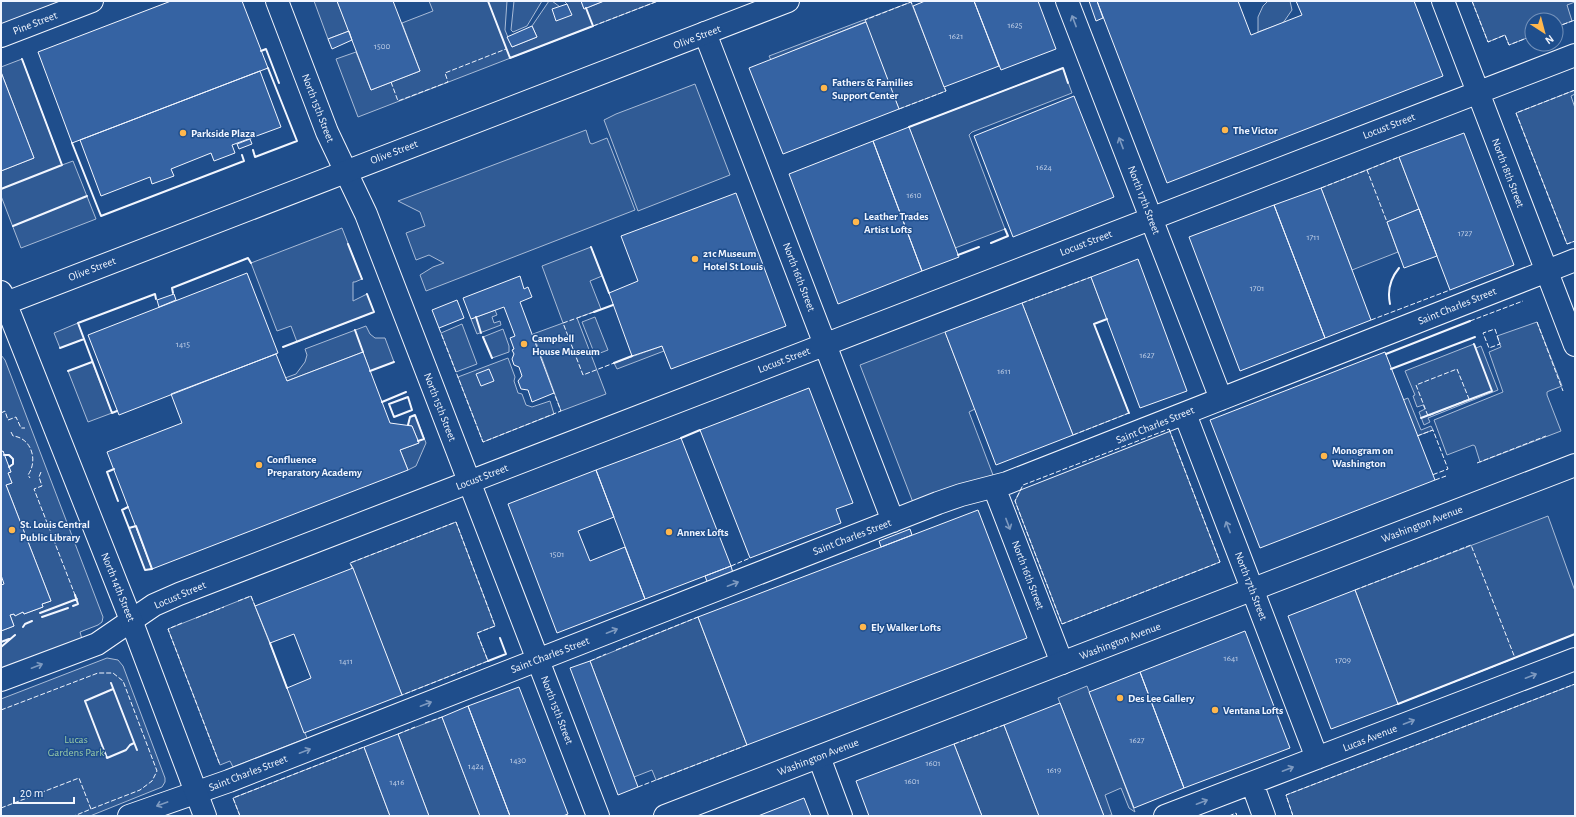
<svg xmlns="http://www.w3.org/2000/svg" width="1576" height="817" viewBox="0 0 1576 817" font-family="'Alegreya Sans',sans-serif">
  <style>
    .built { fill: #305b95; stroke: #a8bbd7 }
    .building { fill: #3563a3; stroke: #f2f6ff }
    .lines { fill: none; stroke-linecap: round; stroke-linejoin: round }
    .minor-casing { stroke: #f2f6ff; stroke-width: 24 }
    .major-casing { stroke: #f2f6ff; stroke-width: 24 }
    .minor { stroke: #1f4e8c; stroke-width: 22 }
    .major { stroke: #1f4e8c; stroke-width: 22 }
    .fence { stroke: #f2f6ff; stroke-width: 1; stroke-dasharray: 5 2; stroke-linecap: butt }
    .wall { stroke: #f2f6ff; stroke-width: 2 }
    .oneway { stroke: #7e9ac0 }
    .poi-dot { fill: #ffb74d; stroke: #1f4e8c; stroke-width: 1.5 }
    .labels { text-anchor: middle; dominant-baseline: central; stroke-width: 3; stroke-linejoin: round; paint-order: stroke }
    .number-label { font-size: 9px; fill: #c3d1e8 }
    .street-label { font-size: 11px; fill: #f2f6ff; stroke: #1f4e8c }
    .poi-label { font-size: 11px; font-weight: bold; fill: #f2f6ff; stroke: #1f4e8c; text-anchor: start }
    .park-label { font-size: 11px; fill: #97c8a6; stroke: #1f4e8c }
  </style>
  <rect width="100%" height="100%" fill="#1f4e8c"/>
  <path class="built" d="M1,1h64l-64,25z
    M314,1h23l12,30 -21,8z
    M429,1h78l-2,29 7,17 25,-10 -5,-11 17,-25h3l19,14 -4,-11 -3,-3h17l3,8 20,-8h54l-300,116 -22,-58 20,-7 15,38 49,-19 -18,-48 31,-12z
    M514,1h28l-15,25 -14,6 -2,-2z
    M1268,1h22l2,9 -9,13 -25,9v-15l5,-11z
    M1472,1h103v1l-8,3 5,16 -16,6v-7h-24v16l-23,9 -4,-10 -17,7z
    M911,2l35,89 -47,18 -34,-87 -94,38 -2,-4z
    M22,59l40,106 11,-4 23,58 -75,29 -20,-52v-25l33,-13 -33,-86v-5z
    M1063,68l9,25 -100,39 -3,3 36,94 -50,19 -46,-121z
    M695,84l35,91 -92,36 -34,-91 12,-6z
    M1575,90v4l-4,2 4,12v133l-8,3 -51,-131z
    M586,130l4,13 2,1 15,-6 28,72 -209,81 -6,-16 13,-8 11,-4 -15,-8 -13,5 -10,-27 19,-7 -5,-14 -22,-11z
    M1399,157l20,52 -32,13 11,30 -46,18 -31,-82z
    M342,228l20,51 -7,3h-2v19l14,-7 7,18 -77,30 -6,-16 -14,5 -26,-68z
    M591,247l11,29 -12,5 11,28 -24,9 29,76 -45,17 -28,-77 30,-11 -21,-57z
    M1091,277l16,42 -13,5 35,89 -56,22 -51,-132z
    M495,310l2,5 -5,2 2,6 6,-2 1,4 -24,9 -6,-15z
    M595,317l13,33 -13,5 -13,-33z
    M1537,322l25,64 -13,5 -2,1v3l14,36 -81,31 -5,-16 -2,-1 -26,10 -13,-35 69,-28 -14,-40 12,-5 -4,-11z
    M78,323l6,16 -24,9 -6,-15z
    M462,324l15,40 -21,8 -15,-39z
    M366,326l4,8 5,4h10l9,24 -24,9 -7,-19 -76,29 -2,-3 11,-4 9,-12 2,-7 -2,-6z
    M503,329l6,17v6l-17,6 -9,-21z
    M945,332l30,77 -6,3 24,63 -79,30 -54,-140z
    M1474,344l2,4 5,-2 17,44 -70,28 2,4 -6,3 -5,-13 6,-3 -2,-4 -6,2 -4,-11 2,-1 -10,-24z
    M662,346l2,5 -47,18 -3,-6z
    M1,355l4,5 98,257 -1,5 -4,3 -18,7 2,7 -81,31v-23l10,-8 -10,3v-11l13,-5 -4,-11 4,-1 1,1 8,-3 1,2 19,-7 -1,-3 9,-3 -45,-116 6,-2 -4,-10 3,-1 -2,-5 4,-3v-3l-2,-5 -7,-1 -1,-4 -2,1z
    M508,358l7,19 -1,4 4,12 4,1 4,11 6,2 18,-6 4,13 -71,28 -25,-65z
    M92,362l20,51 -24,9 -20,-51z
    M1408,398l13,32 10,-4 2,4 -16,6 -14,-36z
    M415,415l11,28 -10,23 -8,4 -8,-20 19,-7 -7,-17 -4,-1 2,-8z
    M1169,429l51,133 -158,62 -47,-123 8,-16z
    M1548,516l27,75v43l-177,70 -43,-114z
    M456,522l39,104 -18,7 11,28 -86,34 -52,-132z
    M136,526l16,43 -7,1 -16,-42z
    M251,596l56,142 -74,29 -3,-6 -10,4 -52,-136z
    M698,617l49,128 -91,35 -4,-10 -18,7 -44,-116z
    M107,658l11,2 5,6 42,112v4l-3,5 -72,29h-89v-117z
    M1575,684v132h-282l-7,-21z
    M1087,686l48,126 -6,-4 -8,-20 -16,7 7,20 -8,1 -46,-118z
    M442,717l38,99h-51l-31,-82z
    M1004,725l35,91h-57l-28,-72z
    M364,747l26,69h-150l-7,-18z"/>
  <path class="building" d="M171,1h71l26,67 -196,75 -34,-91z
    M337,1h56l27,70 -49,19z
    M581,1h23l-20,8z
    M925,1h49l25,65 -55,21 -31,-81z
    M974,1h64l18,48 -55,21z
    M1089,1h8l6,17 -7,3z
    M1097,1h141l13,34 51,-20 -6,-14h118l29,75 -276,107z
    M567,4l5,11 -16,6 -4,-12z
    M866,22l33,87 -116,45 -34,-86z
    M532,26l5,11 -25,10 -5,-10z
    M349,31l3,9 -20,9 -4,-10z
    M260,71l21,56 -49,18 3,8 -21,8 -3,-8 -40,16 3,7 -22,8 -2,-7 -49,19 -21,-56z
    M1,72l33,86 -33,13z
    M1074,96l40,101 -101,40 -39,-101z
    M909,127l50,130 -37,14 -49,-130z
    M1464,133l50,132 -64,25 -51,-133z
    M250,139l2,5 -13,5 -2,-5z
    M873,141l49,130 -84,33 -49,-130z
    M1321,188l50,132 -46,18 -51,-133z
    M736,193l50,133 -115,43 -9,-23 -30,10 -23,-63 29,-12 -17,-45z
    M1274,205l51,133 -85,33 -51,-134z
    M1419,209l18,47 -33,12 -17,-46z
    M1138,259l49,132 -47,17 -49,-131z
    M247,273l31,80 -159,62 -31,-80z
    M520,276l4,13 4,-2 4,10 -12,5 34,91 -22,9 -4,-12 -7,-1 -3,-8 4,-5 -3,-9 -5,-2 -2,-6 2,-5 -2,-4 2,-1 -4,-11 5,-2 -11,-29 -33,12 -8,-21z
    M174,294l2,6 -17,7 -2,-7z
    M457,300l7,18 -25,10 -7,-18z
    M1022,303l51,132 -77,30 -51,-133z
    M363,352l27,71 22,3 7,17 -19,7 8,20 -256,99 -45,-117 75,-29 -11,-29 105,-40 11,27z
    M1385,352l50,128 -175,68 -50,-128z
    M489,369l5,12 -13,5 -5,-12z
    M809,388l44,115 -17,6 5,14 -91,35 -50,-128z
    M681,438l50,128 -86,33 -49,-129z
    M3,451l8,21 -3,1 4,10 -6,2 45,116 -9,3 1,3 -19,7 -1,-2 -8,4 -1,-2 -4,1 4,11 -13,5v-46l3,-1 -3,-9v-123z
    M596,470l18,47 -36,14 12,30 35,-14 20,52 -88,34 -49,-129z
    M978,510l49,128 -280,107 -49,-128z
    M910,529l2,6 -31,12 -2,-6z
    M731,566l2,7 -25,11 -3,-8z
    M353,568l49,127 -98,38 -17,-45 24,-10 -17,-44 -24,9 -15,-37z
    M1355,590l43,114 -67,25 -43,-113z
    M1245,631l45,117 -106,40 -44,-116z
    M590,661l48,126 -20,8 -48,-127z
    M1140,672l44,116 -50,20 -45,-116z
    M519,687l49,127 -5,2h-53l-42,-110z
    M1060,703l44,113h-65l-35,-91z
    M468,706l42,110h-30l-38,-99z
    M398,734l31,82h-39l-26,-69z
    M954,744l28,72h-113l-13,-35z
    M804,798l7,18h-53z"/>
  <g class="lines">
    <defs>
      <path id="minor" d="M277,1l50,131 39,82 232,602
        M1067,1l154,398
        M1443,1l132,344
        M705,33l188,488
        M1,36l91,-35
        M1185,414l132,344
        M994,487l68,176
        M1,680l96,-36 57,-39 25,-11 1396,-539
        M819,757l22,59
        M1252,783l12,33
        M129,816l100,-35 709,-278 23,-8 46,-12 568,-223
        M1165,816l410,-157"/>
      <path id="major" d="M1,292l130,328 74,196
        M1,305l787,-304
        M665,816l910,-351"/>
    </defs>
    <use href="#minor" class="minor-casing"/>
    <use href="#major" class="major-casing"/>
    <use href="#minor" class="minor"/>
    <use href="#major" class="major"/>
    <path class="fence" d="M1472,1l16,41 17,-7 4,10 23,-9
      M866,22l-1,-2 46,-18 2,4
      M593,26l65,-25
      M1556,27l19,-7
      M391,82l7,19 50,-19 -3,-9 61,-24
      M1575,90l-59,23 51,131 8,-3
      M899,109l47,-18 -2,-4
      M1367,170l32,-13
      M1321,188l46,-18 20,52
      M1022,303l69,-26
      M594,312l-31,11 20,52 31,-12
      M1371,320l79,-30
      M1470,321l53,-20
      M1537,322l26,69
      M439,328l44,114 78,-31 -7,-18
      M1495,329l5,15 -11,4 -6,-15z
      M1457,369l12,30 -41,17 -12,-31z
      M1,413l4,-2 3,9 8,-3 5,11h4
      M1169,429l51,133 -158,62 -47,-123 8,-16z
      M11,432l2,4c19,2 25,25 15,39l2,3
      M1073,435l56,-22
      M1417,436l16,-6 15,39 -16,6
      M1477,463l69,-27
      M41,472l-2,5 3,9 -8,3 41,106
      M1435,480l11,-4
      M731,566l19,-8
      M353,568l-3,-5 106,-41 39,104 -18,7 11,28 -86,34
      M1355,590l116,-45 44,113 -117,46
      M238,601l13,-5 4,10
      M196,618l28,-11
      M182,623l-14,6 52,136
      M616,650l82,-33
      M590,661l16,-7
      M1,710l97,-37h15l10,8 34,90 -5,10 -12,9 -49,19
      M425,723l17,-6
      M398,734l17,-7
      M954,744l50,-19
      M638,787l109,-42
      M1,808l78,-30 12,31 -17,7
      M240,816l-7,-18 131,-51
      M1229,816l7,-3 1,3
      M1293,816l-7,-21 289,-111"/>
    <path class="wall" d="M488,1l22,57 83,-32 -7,-18
      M261,51l5,-2 13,34
      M1575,97v6
      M909,127l154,-59 5,15
      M72,143l29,73 143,-55 -2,-6
      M253,150l2,7 42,-16 -29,-73
      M1,189l61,-24 -40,-106
      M13,226l74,-30
      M991,243l17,-7 -3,-7
      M348,244l14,35
      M591,247l18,46
      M958,255l21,-8
      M173,293l-1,-5 76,-30 3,5
      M1390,304c-3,-14 0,-25 9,-36
      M594,312l19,-7
      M476,317l5,16
      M1107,319l-13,5 35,89
      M355,330l8,22
      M483,337l9,21
      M283,347l91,-35 -7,-18
      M60,348l24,-9
      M1386,354l84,-33
      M614,363l18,-7
      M1391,369l84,-32
      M68,371l24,-9
      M370,371l24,-9
      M408,397l4,13 -18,7 -5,-13z
      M382,402l24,-10
      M117,411l-5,2 -34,-90 77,-29 1,5
      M1421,418l71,-27 -18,-47
      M408,425l2,-8 5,-2 9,24 -6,2
      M681,438l19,-8
      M4,455h5l4,4v5l-4,3
      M114,469l-7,3 11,29
      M128,507l-6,3 7,18
      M136,526l16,43 -7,1 -16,-42z
      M73,606l5,-2 -3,-9
      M40,613l37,-14
      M42,617l26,-9
      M23,627l2,-3 7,-3
      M1,642l8,-3
      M270,643l17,45
      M1,647l14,-12
      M488,661l18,-7 -6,-16
      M111,683l26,67
      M113,689l-28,12 22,57 19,-8 4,-5 4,-2
      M1398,704l177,-70"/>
  </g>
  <defs><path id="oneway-shaft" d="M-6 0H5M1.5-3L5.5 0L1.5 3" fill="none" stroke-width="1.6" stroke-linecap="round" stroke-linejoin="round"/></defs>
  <g class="oneway">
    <use href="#oneway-shaft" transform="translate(1074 21) rotate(-111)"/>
    <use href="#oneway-shaft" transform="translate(1121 143) rotate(-111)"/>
    <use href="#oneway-shaft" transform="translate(1008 524) rotate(69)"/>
    <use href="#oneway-shaft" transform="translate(1228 527) rotate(-111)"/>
    <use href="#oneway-shaft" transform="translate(733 584) rotate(-21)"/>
    <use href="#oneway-shaft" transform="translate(612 631) rotate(-21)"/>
    <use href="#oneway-shaft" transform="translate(37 666) rotate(-21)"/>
    <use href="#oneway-shaft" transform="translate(1531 676) rotate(-21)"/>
    <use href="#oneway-shaft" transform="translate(426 704) rotate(-21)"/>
    <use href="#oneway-shaft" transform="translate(1409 722) rotate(-21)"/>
    <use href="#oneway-shaft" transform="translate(305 751) rotate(-21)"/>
    <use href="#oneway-shaft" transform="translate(1288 769) rotate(-21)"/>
    <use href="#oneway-shaft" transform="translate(1202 802) rotate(-21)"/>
    <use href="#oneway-shaft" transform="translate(162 804) rotate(160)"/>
  </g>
  <g class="poi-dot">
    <circle cx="824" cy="88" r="4"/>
    <circle cx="1225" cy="130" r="4"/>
    <circle cx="183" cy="133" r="4"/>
    <circle cx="856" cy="222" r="4"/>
    <circle cx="695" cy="259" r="4"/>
    <circle cx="524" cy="344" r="4"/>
    <circle cx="1324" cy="456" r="4"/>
    <circle cx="259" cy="465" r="4"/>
    <circle cx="12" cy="530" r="4"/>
    <circle cx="669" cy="532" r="4"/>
    <circle cx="863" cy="627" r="4"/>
    <circle cx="1120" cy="698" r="4"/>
    <circle cx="1215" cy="710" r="4"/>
  </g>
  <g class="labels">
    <g class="number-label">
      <text x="1015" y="25">1625</text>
      <text x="956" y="36">1621</text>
      <text x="382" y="46">1500</text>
      <text x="1044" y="167">1624</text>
      <text x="914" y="195">1610</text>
      <text x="1465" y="233">1727</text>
      <text x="1313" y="237">1711</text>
      <text x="1257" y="288">1701</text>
      <text x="183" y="344">1415</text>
      <text x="1147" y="355">1627</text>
      <text x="1004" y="371">1611</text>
      <text x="557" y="554">1501</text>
      <text x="1231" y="658">1641</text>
      <text x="1343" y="660">1709</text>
      <text x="346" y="661">1411</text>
      <text x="1137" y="740">1627</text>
      <text x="518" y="760">1430</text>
      <text x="933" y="763">1601</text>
      <text x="476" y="766">1424</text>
      <text x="1054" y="770">1619</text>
      <text x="912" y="781">1601</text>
      <text x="397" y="782">1416</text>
    </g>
    <g class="street-label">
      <text transform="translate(35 23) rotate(-21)">Pine Street</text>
      <text transform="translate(697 37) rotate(-21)">Olive Street</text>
      <text transform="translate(318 108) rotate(69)">North 15th Street</text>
      <text transform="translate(1389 126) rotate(-21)">Locust Street</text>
      <text transform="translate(394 152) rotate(-21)">Olive Street</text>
      <text transform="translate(1508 173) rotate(69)">North 18th Street</text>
      <text transform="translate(1144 200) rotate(69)">North 17th Street</text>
      <text transform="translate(1086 243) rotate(-21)">Locust Street</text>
      <text transform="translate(92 269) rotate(-21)">Olive Street</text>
      <text transform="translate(799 277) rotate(69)">North 16th Street</text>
      <text transform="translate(1457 306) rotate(-22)">Saint Charles Street</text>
      <text transform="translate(784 360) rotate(-21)">Locust Street</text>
      <text transform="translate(440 407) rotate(69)">North 15th Street</text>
      <text transform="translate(1155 425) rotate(-22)">Saint Charles Street</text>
      <text transform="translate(482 477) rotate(-21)">Locust Street</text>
      <text transform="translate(1422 524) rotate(-21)">Washington Avenue</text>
      <text transform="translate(852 537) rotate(-21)">Saint Charles Street</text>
      <text transform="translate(1028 575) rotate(69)">North 16th Street</text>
      <text transform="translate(1251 586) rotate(69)">North 17th Street</text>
      <text transform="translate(118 587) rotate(68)">North 14th Street</text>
      <text transform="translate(180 595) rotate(-23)">Locust Street</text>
      <text transform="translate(1120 641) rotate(-21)">Washington Avenue</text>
      <text transform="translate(550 655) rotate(-21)">Saint Charles Street</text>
      <text transform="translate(557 710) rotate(69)">North 15th Street</text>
      <text transform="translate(1370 738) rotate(-21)">Lucas Avenue</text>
      <text transform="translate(818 757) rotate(-21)">Washington Avenue</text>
      <text transform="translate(248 773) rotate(-21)">Saint Charles Street</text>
    </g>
    <g class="poi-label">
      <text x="832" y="82">Fathers &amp; Families<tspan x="832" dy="13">Support Center</tspan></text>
      <text x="1233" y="130">The Victor</text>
      <text x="191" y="133">Parkside Plaza</text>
      <text x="864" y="216">Leather Trades<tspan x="864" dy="13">Artist Lofts</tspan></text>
      <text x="703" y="253">21c Museum<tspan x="703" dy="13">Hotel St Louis</tspan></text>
      <text x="532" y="338">Campbell<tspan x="532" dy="13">House Museum</tspan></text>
      <text x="1332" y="450">Monogram on<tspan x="1332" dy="13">Washington</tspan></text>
      <text x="267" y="459">Confluence<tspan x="267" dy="13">Preparatory Academy</tspan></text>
      <text x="20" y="524">St. Louis Central<tspan x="20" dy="13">Public Library</tspan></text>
      <text x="677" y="532">Annex Lofts</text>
      <text x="871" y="627">Ely Walker Lofts</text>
      <text x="1128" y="698">Des Lee Gallery</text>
      <text x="1223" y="710">Ventana Lofts</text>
    </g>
    <g class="park-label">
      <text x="76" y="739">Lucas<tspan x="76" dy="13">Gardens Park</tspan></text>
    </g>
  </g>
  <rect width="1576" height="817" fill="none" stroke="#f2f6ff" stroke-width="4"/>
  <g transform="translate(1544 32) rotate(144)"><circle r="19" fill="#1f4e8c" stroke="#7391ba"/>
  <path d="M0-3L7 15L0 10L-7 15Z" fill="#ffb74d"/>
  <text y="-6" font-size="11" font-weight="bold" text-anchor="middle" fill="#f2f6ff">N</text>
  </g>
  <path d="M14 797v6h60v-6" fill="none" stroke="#f2f6ff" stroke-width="2"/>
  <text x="20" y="797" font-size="12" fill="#f2f6ff" stroke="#1f4e8c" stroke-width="3" paint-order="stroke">20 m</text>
</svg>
